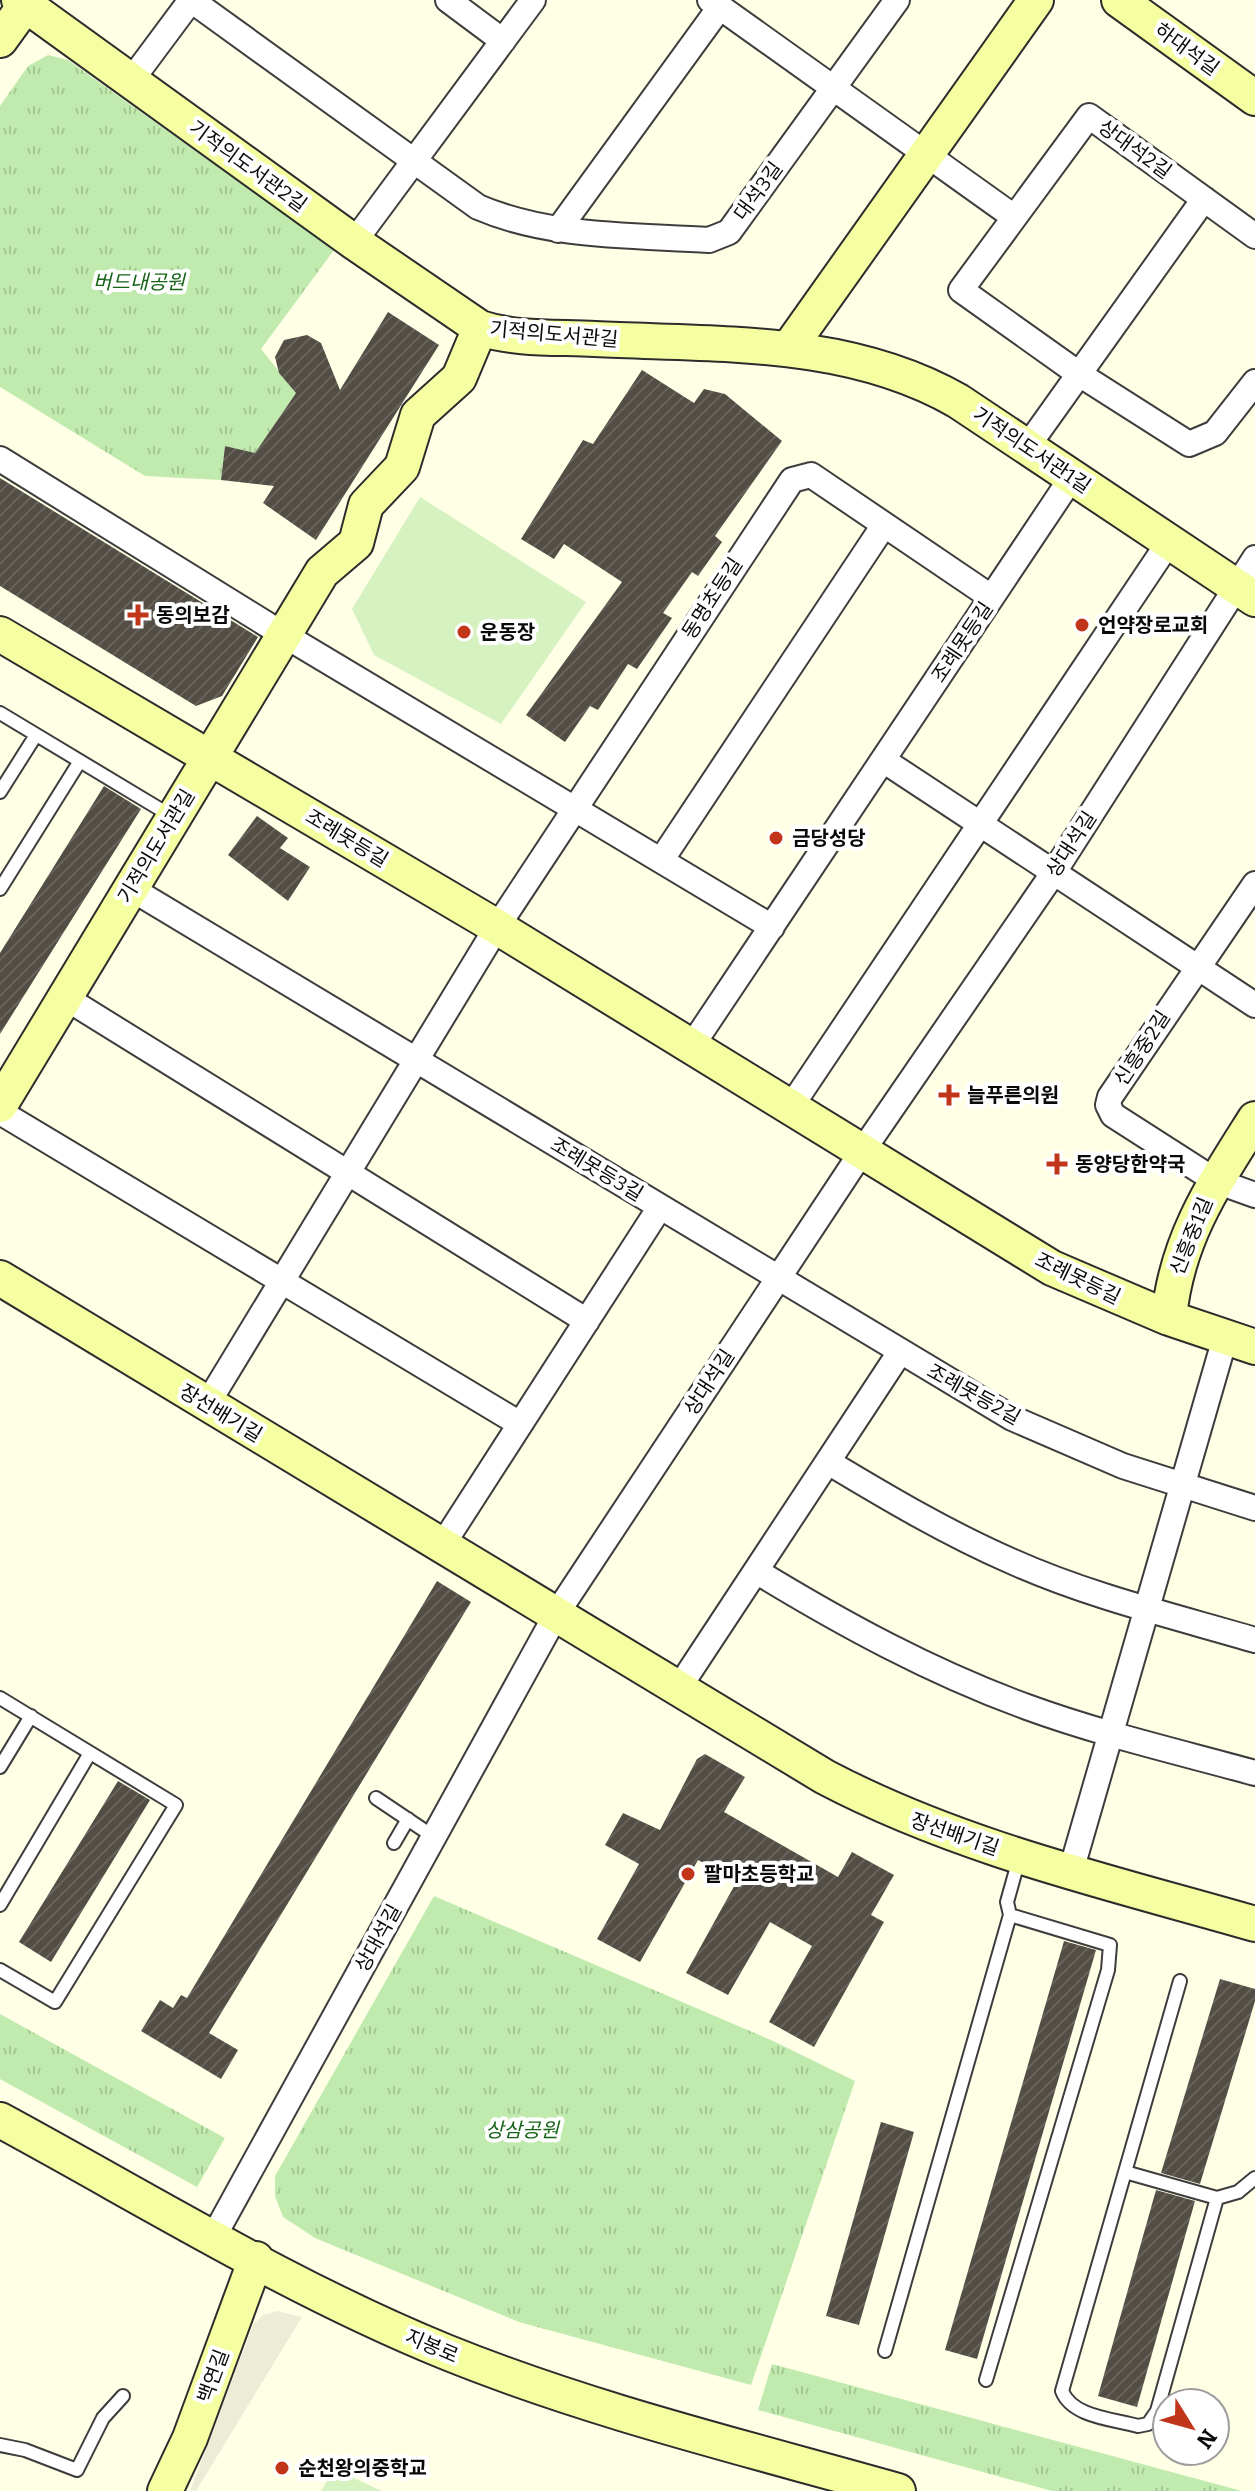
<svg xmlns="http://www.w3.org/2000/svg" width="1255" height="2491" viewBox="0 0 1255 2491" font-family="Bitter,'Noto Sans KR',serif">
  <style>
    .grass { fill: url(#grass-tufts) }
    .pitch { fill: #d6f2c1 }
    .plaza { fill: #edecd7 }
    .building { fill: url(#building-hatch) }
    .lines { fill: none; stroke-linecap: round; stroke-linejoin: round }
    .lane-casing { stroke: #3d3d3d; stroke-width: 16 }
    .street-casing { stroke: #3d3d3d; stroke-width: 28 }
    .secondary-casing { stroke: #2c2c2c; stroke-width: 38 }
    .lane { stroke: #fff; stroke-width: 12 }
    .street { stroke: #fff; stroke-width: 24 }
    .secondary { stroke: #f5ffa1; stroke-width: 34 }
    .poi-dot { fill: #c1361a; stroke: #fff; stroke-width: 3 }
    .labels { text-anchor: middle; dominant-baseline: central; stroke-width: 8; stroke-linejoin: round; paint-order: stroke }
    .street-label { font-size: 20px; fill: #0a0a0a; stroke: #fff }
    .park-label { font-size: 20px; font-style: italic; fill: #176418; stroke: #fff }
    .poi-label { font-size: 20px; font-weight: bold; fill: #0a0a0a; stroke: #fff; text-anchor: start }
  </style>
  <defs>
    <pattern id="grass-tufts" width="24" height="20" patternUnits="userSpaceOnUse" patternTransform="scale(2)"><rect width="24" height="20" fill="#c1ebae"/><path d="M3 7l-1-3M5 7V3M7 7l1-3M15 17l-1-3M17 17v-4M19 17l1-3" fill="none" stroke="#a4c894"/></pattern>
    <pattern id="building-hatch" width="6" height="6" patternUnits="userSpaceOnUse" patternTransform="scale(2)"><rect width="6" height="6" fill="#534e45"/><path d="M-1 1l2-2M0 6l6-6M5 7l2-2" fill="none" stroke="#67635c"/></pattern>
  </defs>
  <rect width="100%" height="100%" fill="#ffffe6"/>
  <path class="grass" d="M48,55l20,5 266,190 -73,99 35,44 -41,60 -30,-7 -4,34 -76,-4 -145,-89v-281l28,-40z
    M434,1896l337,144 84,41 -104,304 -232,-63 -204,-84 -32,-21 -8,-21v-20z
    M0,2014l225,124 -28,49 -197,-108z
    M772,2364l470,127h-190l-294,-81z"/>
  <path class="pitch" d="M420,497l166,105 -85,122 -127,-69 -22,-46z
    M334,2469l48,22h-61z"/>
  <path class="plaza" d="M277,2311l25,6 -106,174h-6l63,-166 10,-10z"/>
  <path class="building" d="M388,312l51,33 -123,195 -53,-37 11,-17 -53,-6 4,-34 30,7 41,-60 -17,-20 -4,-16 9,-17 23,-5 14,8 19,47z
    M642,370l52,33 10,-14 21,5 57,47 -67,95 7,6 -24,34 -6,-4 -29,41 9,5 -35,51 -9,-5 -30,46 -8,-4 -25,36 -39,-27 96,-133 -58,-38 -10,15 -33,-20 62,-99 10,4z
    M0,478l258,159 -36,59 -26,10 -196,-120z
    M104,786l37,23 -141,225v-81z
    M257,816l31,22 -8,10 30,19 -22,34 -60,-46z
    M437,1581l34,21 -262,431 29,17 -17,29 -80,-48 19,-31 13,8 8,-13 6,3z
    M705,1754l40,23 -21,35 114,65 14,-25 42,23 -23,40 13,7 -70,125 -45,-25 43,-76 -42,-24 -42,73 -42,-22 51,-92 -39,-21 -58,102 -43,-23 42,-75 -34,-19 18,-32 37,17 37,-71z
    M118,1781l32,19 -99,162 -32,-20z
    M1064,1941l32,9 -119,409 -32,-9z
    M1220,1979l35,10v12l-55,183 -39,-11z
    M881,2122l33,10 -55,193 -33,-9z
    M1156,2190l39,11 -58,206 -39,-11z"/>
  <g class="lines">
    <defs>
      <path id="lane" d="M0,713l173,104
        M0,792l36,-57
        M0,889l80,-128
        M0,1698l176,107 -121,197 -55,-32
        M0,1767l31,-51
        M376,1798l58,39
        M394,1843l14,-24
        M0,1905l90,-152
        M1180,1981l-118,410c10,26 51,28 76,35l10,-2 9,-13 60,-213 21,-6 17,-14
        M1125,2172l92,26
        M885,2351l125,-436
        M986,2380l122,-410 2,-25 -100,-30 -3,-13 12,-43
        M0,2445l25,5 52,20 26,-52 20,-22"/>
      <path id="street" d="M191,0l287,207c72,31 154,28 231,33l20,-8 168,-232
        M448,0l55,41
        M710,0l304,217
        M130,82l61,-82
        M558,230l162,-223
        M1255,236l-166,-120 -128,174 118,84 110,70 26,-11 40,-51
        M354,242l179,-242
        M1027,447l177,-248
        M0,459l284,176 488,292
        M883,760l372,245
        M662,859l222,-334
        M1255,884l-145,213 -2,8 5,10 103,66 39,14
        M130,888l882,530 111,48 132,42
        M64,997l523,324
        M691,1047l381,-570
        M790,1108l379,-566
        M0,1112l520,312
        M206,1406l291,-479 295,-447 19,-5 180,122
        M828,1462c60,36 119,71 183,99 78,35 162,55 244,79
        M443,1544l217,-337
        M756,1571c87,53 175,101 271,136 74,27 152,45 228,66
        M680,1686l220,-334
        M1071,1871l154,-533
        M214,2236l343,-623 304,-460 193,-281 201,-314"/>
      <path id="secondary" d="M19,0l335,242 126,86
        M1119,0l136,98
        M0,40l29,-40
        M789,348l247,-348
        M0,634l497,293 555,341 117,50 86,29
        M0,1105l322,-533 34,-29 10,-38 36,-38 16,-52 41,-37 21,-50c36,12 78,9 115,11 123,6 254,-1 363,62l297,198
        M0,1278l825,499c135,71 284,105 430,147
        M1169,1318c7,-78 45,-134 86,-199
        M0,2120c146,79 293,170 446,232 146,59 300,96 452,139
        M165,2491l25,-53 66,-179"/>
    </defs>
    <use href="#lane" class="lane-casing"/>
    <use href="#street" class="street-casing"/>
    <use href="#secondary" class="secondary-casing"/>
    <use href="#lane" class="lane"/>
    <use href="#street" class="street"/>
    <use href="#secondary" class="secondary"/>
  </g>
  <g class="poi-dot">
    <path d="M134 603h8v8h8v8h-8v8h-8v-8h-8v-8h8z"/>
    <circle cx="1082" cy="625" r="8"/>
    <circle cx="464" cy="632" r="8"/>
    <circle cx="776" cy="838" r="8"/>
    <path d="M945 1083h8v8h8v8h-8v8h-8v-8h-8v-8h8z"/>
    <path d="M1053 1152h8v8h8v8h-8v8h-8v-8h-8v-8h8z"/>
    <circle cx="688" cy="1874" r="8"/>
    <circle cx="282" cy="2468" r="8"/>
  </g>
  <g class="labels">
    <g class="street-label">
      <text transform="translate(1187 49) rotate(36)">하대석길</text>
      <text transform="translate(1135 149) rotate(36)">상대석2길</text>
      <text transform="translate(248 166) rotate(36)">기적의도서관2길</text>
      <text transform="translate(758 191) rotate(-54)">대석3길</text>
      <text transform="translate(554 334) rotate(5)">기적의도서관길</text>
      <text transform="translate(1032 450) rotate(34)">기적의도서관1길</text>
      <text transform="translate(712 598) rotate(-57)">동명초등길</text>
      <text transform="translate(962 642) rotate(-56)">조례못등길</text>
      <text transform="translate(347 838) rotate(31)">조례못등길</text>
      <text transform="translate(1071 844) rotate(-57)">상대석길</text>
      <text transform="translate(156 846) rotate(-59)">기적의도서관길</text>
      <text transform="translate(1142 1048) rotate(-57)">신흥중2길</text>
      <text transform="translate(597 1169) rotate(31)">조례못등3길</text>
      <text transform="translate(1191 1236) rotate(-68)">신흥중1길</text>
      <text transform="translate(1078 1278) rotate(26)">조례못등길</text>
      <text transform="translate(709 1382) rotate(-57)">상대석길</text>
      <text transform="translate(974 1394) rotate(29)">조례못등2길</text>
      <text transform="translate(221 1413) rotate(31)">장선배기길</text>
      <text transform="translate(955 1834) rotate(19)">장선배기길</text>
      <text transform="translate(378 1938) rotate(-61)">상대석길</text>
      <text transform="translate(432 2346) rotate(23)">지봉로</text>
      <text transform="translate(213 2376) rotate(-70)">백연길</text>
    </g>
    <g class="park-label">
      <text x="139" y="282">버드내공원</text>
      <text x="522" y="2130">상삼공원</text>
    </g>
    <g class="poi-label">
      <text x="156" y="615">동의보감</text>
      <text x="1098" y="625">언약장로교회</text>
      <text x="480" y="632">운동장</text>
      <text x="792" y="838">금당성당</text>
      <text x="967" y="1095">늘푸른의원</text>
      <text x="1075" y="1164">동양당한약국</text>
      <text x="704" y="1874">팔마초등학교</text>
      <text x="298" y="2468">순천왕의중학교</text>
    </g>
  </g>
  <g transform="translate(1191 2427) rotate(127)"><circle r="38" fill="#ffffff" stroke="#9d9d9d" stroke-width="2"/>
  <path d="M0-6L14 30L0 20L-14 30Z" fill="#c1361a"/>
  <text y="-12" font-size="22" font-weight="bold" text-anchor="middle" fill="#0a0a0a">N</text>
  </g>
</svg>
